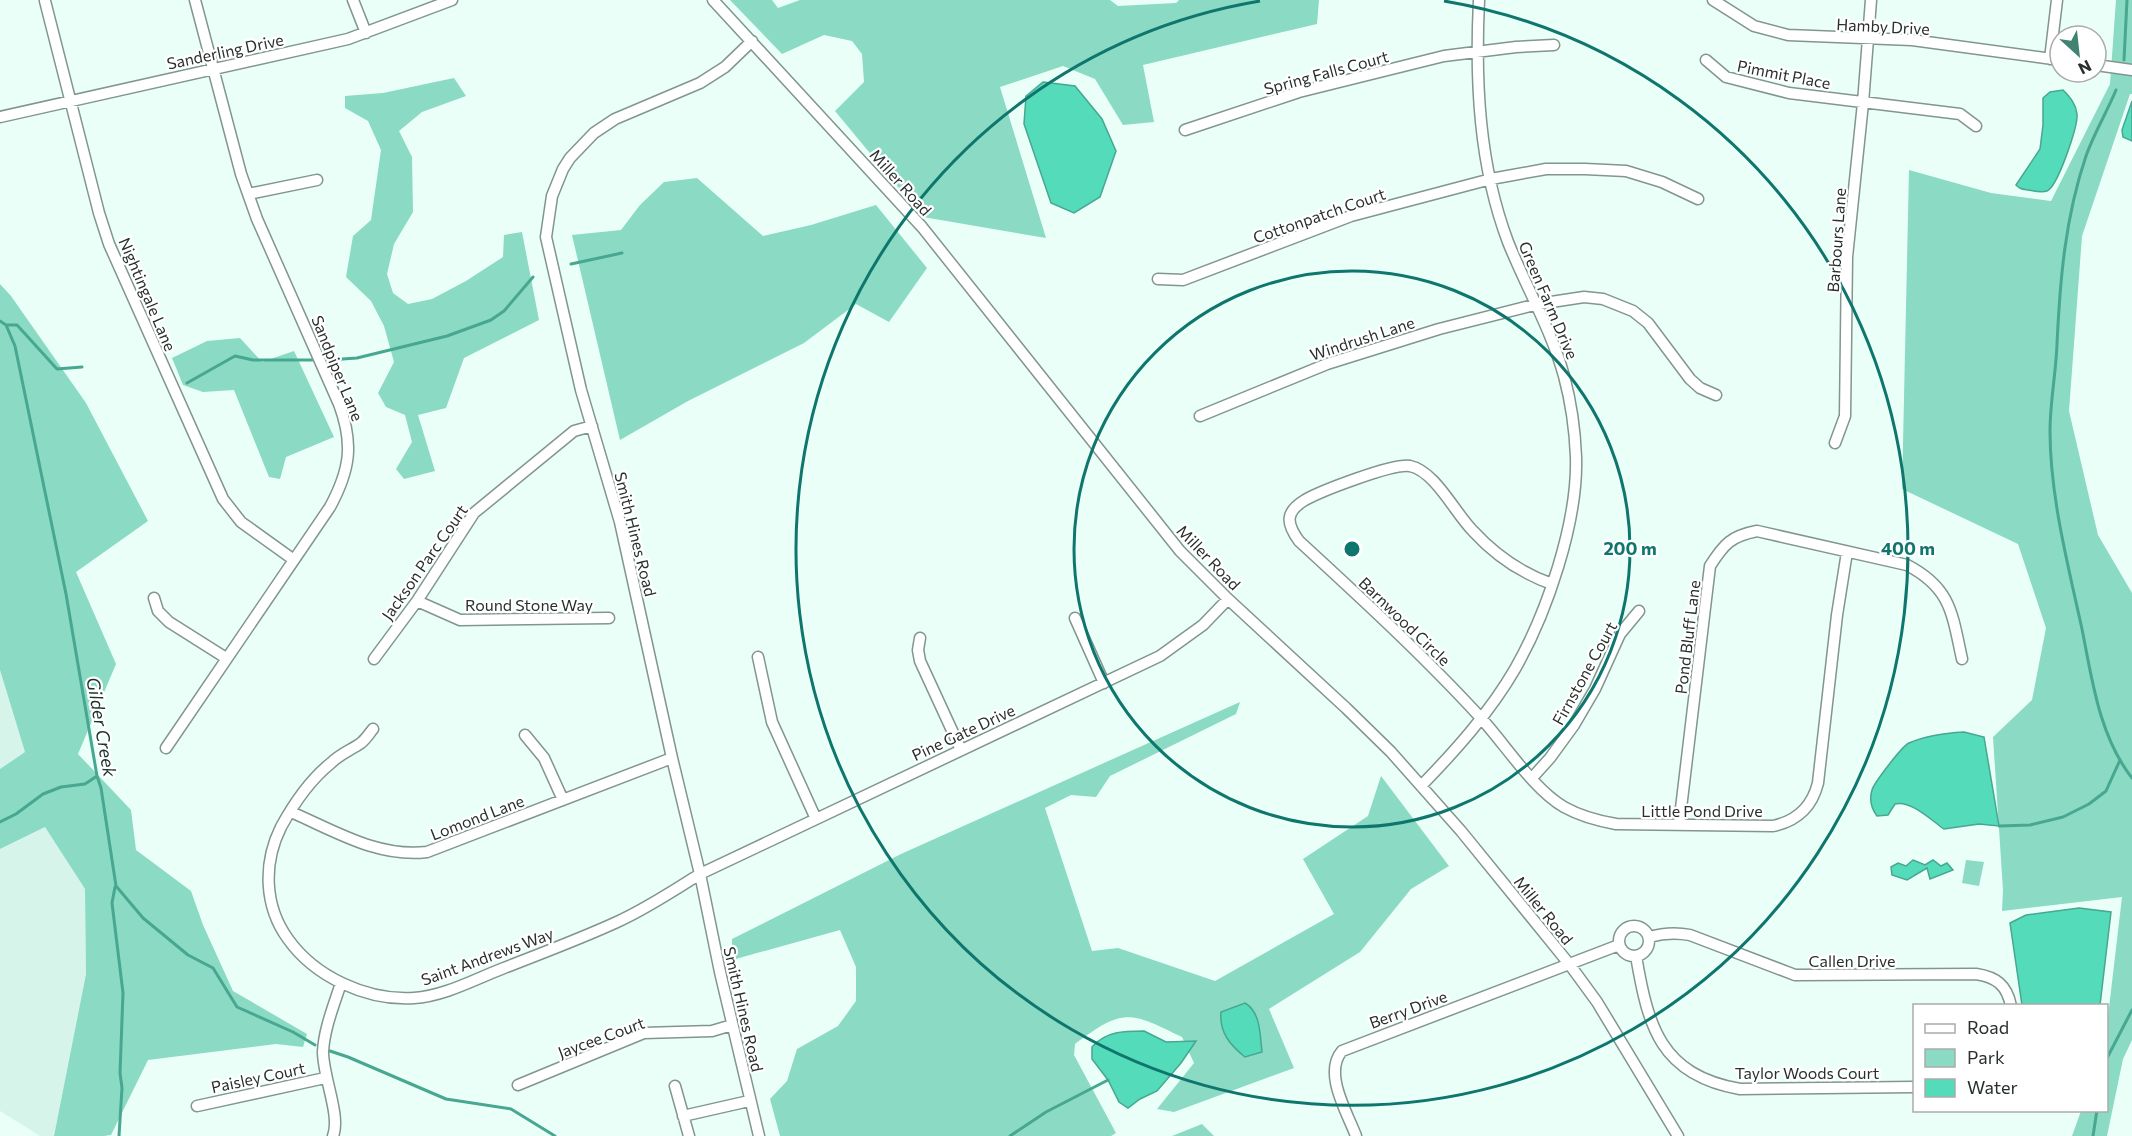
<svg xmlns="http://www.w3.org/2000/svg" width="2132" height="1136" viewBox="0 0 2132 1136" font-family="Commissioner,sans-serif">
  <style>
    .built { fill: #d7f4eb }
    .green { fill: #8bdac3 }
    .water { fill: #54dbba; stroke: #47a790; stroke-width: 1.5 }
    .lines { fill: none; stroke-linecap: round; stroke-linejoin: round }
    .stream { stroke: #47a790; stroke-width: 3 }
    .minor-casing { stroke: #82958f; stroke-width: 13 }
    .minor { stroke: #fff; stroke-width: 10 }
    .ring { fill: none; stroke: #0f766e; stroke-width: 3 }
    .labels { text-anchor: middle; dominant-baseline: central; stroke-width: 4.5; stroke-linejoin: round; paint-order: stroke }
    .street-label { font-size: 16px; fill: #282f2d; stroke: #fff }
    .water-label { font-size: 18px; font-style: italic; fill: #1b312b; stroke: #fff }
    .centre { fill: #0f766e; stroke: #fff; stroke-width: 3 }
    .ring-label { font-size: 18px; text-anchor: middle; font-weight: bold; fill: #0f766e; stroke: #fff; stroke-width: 4.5; stroke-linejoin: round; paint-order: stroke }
  </style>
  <rect width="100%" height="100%" fill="#eafff8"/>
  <path class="built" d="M0,670l25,82 -25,17z
    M45,827l40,62 1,85 -32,162h-14l-40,-25v-262z"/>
  <path class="green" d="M730,0h42l6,8 22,-8h310l8,6 58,-3 3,-3h140l-2,24 -174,41 11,57 -31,3 -28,-46 -32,-13 -63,21 46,151 -123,-21 -88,-106 29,-29 -2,-28 -10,-13 -28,-6 -42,19z
    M2116,0h16v94h-2l-48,142 -13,175 29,124 34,58v447l-9,19 -16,77h-35l9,-25 25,-1 1,-85 15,-128 -120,14 1,-21 -10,-153 39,-37 14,-72 -28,-84 -116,-55 7,-319 82,23 60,8 59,-117z
    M454,78l12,18 -44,16 -23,19 13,26 1,55 -19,32 -7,30 6,19 15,11 24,-5 34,-18 37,-24 1,-22 18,-3 17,88 -75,38 -18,50 -28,7 17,56 -31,8 -8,-10 16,-27 -7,-27 -19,-8 -8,-14 16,-31 -10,-36 -13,-25 -25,-24 7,-41 18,-16 10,-70 -13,-29 -23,-13v-12l38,-3z
    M697,178l66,58 48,-11 65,-20 51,63 -38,54 -33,-18 -52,39 -116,58 -68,39 -48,-205 49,-5 19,-25 24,-23z
    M0,284l11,12 75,107 62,118 -72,51 40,92 -38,90 53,56 5,40 55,41 12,34 30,66 74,43 -4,13 -27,-3 -128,16 -37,75 -7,1h-50l32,-162 -1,-85 -40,-62 -45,22v-80l25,-17 -25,-82z
    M240,338l22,24 32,-11 40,86 -48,20 -6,22 -11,-2 -35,-87 -31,2 -20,-7 -11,-27 35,-17z
    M1240,702l-4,12 -126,62 -14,21 -25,-2 -26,13 47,143 26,-3 97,33 119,-67 -31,-55 65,-43 13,-40 68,90 -38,23 -51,63 -91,57 25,59 -120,44 -17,-3 37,-46 -12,-26c-52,-25 -58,-30 -107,7l-1,11 42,78 -5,3h-331l-10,-37 17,-18 10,-32 41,-23 18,-25v-34l-16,-37 -108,30v-21l169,-85z
    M1966,860l18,2 -5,24 -17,-3z
    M1202,1124l12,12h-42z"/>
  <path class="water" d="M1043,82l32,4 27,33 14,32 -16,46 -26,16 -23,-10 -27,-79 2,-28z
    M2063,90c7,7 13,14 14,24 1,12 -19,72 -30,77 -6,2 -13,0 -19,-1 -6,-1 -8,-1 -12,-5l24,-36 3,-24v-27l7,-6z
    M2132,101v40l-9,-4 -1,-7z
    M1964,732l20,5 15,89 -20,-2 -35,5c-13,-9 -33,-29 -49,-25l-7,11 -11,1c-6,-8 -8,-16 -5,-26 2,-7 30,-44 37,-47 18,-8 37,-10 55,-11z
    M1913,860l12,5 8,-5 8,6 6,-3 6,7 -23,9 -3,-11 -20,12 -15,-5 -1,-8 7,-4 8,3z
    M2079,908l32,4 -11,93h-78l-12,-82 16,-8z
    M1245,1003c16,9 15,33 17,49l-17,5c-15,-12 -26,-25 -24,-45z
    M1144,1031l22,11 30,-1 -15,22 -24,28 -17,8 -12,9 -9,-6 -11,-22 -16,-21v-12c14,-16 32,-16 52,-16z"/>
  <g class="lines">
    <path class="stream" d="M2124,60l3,-60
      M2116,90c-9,22 -22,43 -30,66 -21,62 -26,124 -29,188 -1,29 -7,58 -7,87 0,65 18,134 32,198 10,50 17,107 50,149
      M571,264l51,-11
      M0,321l6,4 9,21 51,248 31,182 4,12 15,98 27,32 45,37 25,13 24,39 56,25 22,13
      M6,325h11l40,44 25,-2
      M328,360l29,-2 90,-22 44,-16 13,-9 29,-34
      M187,383l48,-27 18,4h59
      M0,822l16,-8 27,-20 18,-7 24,-3 12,-8
      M1999,826l31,-1 33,-8 26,-13 17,-13 14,-31
      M115,887l-3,16 11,90 -3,80 2,15 -3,48
      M330,1051l18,6 98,42 65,10 44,27
      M2106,1060l26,-50
      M1010,1136l36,-24 62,-32
      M2093,1136l4,-26"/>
    <defs>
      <path id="minor" d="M353,0l13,33
        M713,0l209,227 258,324 48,48 118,109 45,44 70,79 109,134 27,37 81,134
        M1713,0l41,26 34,9 124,5 148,20
        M45,1l54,212 10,31 114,255 18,23 53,38
        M752,41l-27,26 -25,16 -85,36 -21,14 -24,25 -7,11 -11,27 -6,41 35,153 39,132 52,236 28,116 20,98 39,164
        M2050,59l7,-59
        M1706,60l20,17 63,16 171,21 16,12
        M2096,65l36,5
        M0,117l348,-78 104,-39
        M1185,130l114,-38 145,-36 72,-9 38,-2
        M248,194l69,-14
        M1158,279l25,1 168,-64 140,-37 55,-10h39l41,2 36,11 36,17
        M1200,416l127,-52 112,-35 99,-25 46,-7 19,2 30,12 15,12 42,56 10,9 16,7
        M1835,443l10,-27 2,-159 16,-154 8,-103
        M1552,584c-31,-11 -57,-29 -79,-53 -18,-18 -38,-60 -63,-65 -17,-3 -89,25 -105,34 -20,12 -19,23 -6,41 62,57 124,114 181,176 25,27 53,72 84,90 16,9 35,14 52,17l157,2c24,-5 39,-19 45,-43l19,-168 10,-63
        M154,598l4,13 11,11 57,36
        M417,601l43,19 149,-2
        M1075,618l29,65
        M920,638l-2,12 2,11 41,89
        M758,657l14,65 44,97
        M374,659l43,-58 57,-88 100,-82 18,-5
        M373,729c-4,5 -7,10 -12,14 -10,7 -21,11 -30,20 -20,16 -38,42 -50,64 -18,36 -17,79 7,112 27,38 79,62 126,59 31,-2 61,-19 90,-30 38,-15 76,-29 113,-46 29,-13 56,-31 83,-48l460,-218 43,-31 25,-26
        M525,735l19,23 19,42
        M166,748l164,-241c20,-37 24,-63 9,-103l-82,-185 -16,-45 -46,-174
        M1532,778l18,-20 24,-33 21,-36 25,-55 19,-23
        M1421,786c35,-36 69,-74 94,-117 32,-56 63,-147 61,-212 -1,-27 -5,-55 -12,-81 -13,-47 -38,-89 -56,-134 -29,-77 -33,-160 -29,-242
        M291,812c44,19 87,46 136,40l245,-94
        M1679,825l31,-259c14,-22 21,-30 47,-35l150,34c44,23 45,48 55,94
        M1619 941a15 15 0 1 1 30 0a15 15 0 1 1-30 0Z
        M1649,937c14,-4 26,-5 41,-2l105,40 181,-1c20,3 31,11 35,32
        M1636,956c12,70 24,119 104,133l174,-2
        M518,1085l126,-52 68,-2 20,-6
        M675,1086l14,50
        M197,1106l128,-28
        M683,1116l66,-15
        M333,1136c8,-20 -10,-59 -10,-84 1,-23 11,-47 18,-69
        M1356,1136c-9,-24 -33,-63 -14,-85l277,-106"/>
    </defs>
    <use href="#minor" class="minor-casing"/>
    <use href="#minor" class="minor"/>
  </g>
  <g class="ring">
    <circle cx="1352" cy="549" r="278"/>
    <path d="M1444 1A556 556 0 1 1 1260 1"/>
  </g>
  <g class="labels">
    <g class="street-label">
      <text transform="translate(1883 26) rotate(3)">Hamby Drive</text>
      <text transform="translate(225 51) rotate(-12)">Sanderling Drive</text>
      <text transform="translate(1326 72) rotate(-15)">Spring Falls Court</text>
      <text transform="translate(1784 74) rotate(11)">Pimmit Place</text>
      <text transform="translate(901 182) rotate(48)">Miller Road</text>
      <text transform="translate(1319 215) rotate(-19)">Cottonpatch Court</text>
      <text transform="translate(1836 240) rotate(-86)">Barbours Lane</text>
      <text transform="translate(148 294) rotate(67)">Nightingale Lane</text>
      <text transform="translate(1549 300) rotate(67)">Green Farm Drive</text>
      <text transform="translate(1362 338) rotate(-18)">Windrush Lane</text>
      <text transform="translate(338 368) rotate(68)">Sandpiper Lane</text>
      <text transform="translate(636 534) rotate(76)">Smith Hines Road</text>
      <text transform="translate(1209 557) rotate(46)">Miller Road</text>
      <text transform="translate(424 562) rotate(-55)">Jackson Parc Court</text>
      <text x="529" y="604">Round Stone Way</text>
      <text transform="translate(1405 621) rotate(44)">Barnwood Circle</text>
      <text transform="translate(1687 637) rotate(-83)">Pond Bluff Lane</text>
      <text transform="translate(1584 673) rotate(-61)">Firnstone Court</text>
      <text transform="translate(963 732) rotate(-25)">Pine Gate Drive</text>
      <text x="1702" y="810">Little Pond Drive</text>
      <text transform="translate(477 817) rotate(-21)">Lomond Lane</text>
      <text transform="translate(1544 910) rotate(51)">Miller Road</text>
      <text transform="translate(487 956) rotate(-20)">Saint Andrews Way</text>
      <text x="1852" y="960">Callen Drive</text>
      <text transform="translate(744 1009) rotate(77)">Smith Hines Road</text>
      <text transform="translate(1408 1009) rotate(-20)">Berry Drive</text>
      <text transform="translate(601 1037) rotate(-20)">Jaycee Court</text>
      <text x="1807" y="1072">Taylor Woods Court</text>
      <text transform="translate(258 1077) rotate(-12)">Paisley Court</text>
    </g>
    <g class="water-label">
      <text transform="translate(102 727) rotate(80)">Gilder Creek</text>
    </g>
  </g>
  <circle cx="1352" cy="549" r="9" class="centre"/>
  <g class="ring-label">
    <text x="1630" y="555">200 m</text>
    <text x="1908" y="555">400 m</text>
  </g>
  <rect x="1913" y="1004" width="195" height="108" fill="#ffffff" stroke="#a9acab" stroke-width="1.5"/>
  <rect x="1925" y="1024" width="30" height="9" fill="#ffffff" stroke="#a9acab" stroke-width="1.5"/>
  <text x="1967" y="1034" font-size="18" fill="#282f2d">Road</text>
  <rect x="1925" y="1049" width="30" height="18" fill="#8bdac3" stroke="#a9acab" stroke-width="1.5"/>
  <text x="1967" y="1064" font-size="18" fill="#282f2d">Park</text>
  <rect x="1925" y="1079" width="30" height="18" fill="#54dbba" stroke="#a9acab" stroke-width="1.5"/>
  <text x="1967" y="1094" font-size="18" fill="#282f2d">Water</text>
  <g transform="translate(2078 54) rotate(153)"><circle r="28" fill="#ffffff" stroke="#a9acab" stroke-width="1.5"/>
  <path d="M0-4.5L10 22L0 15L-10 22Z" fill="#428271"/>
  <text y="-9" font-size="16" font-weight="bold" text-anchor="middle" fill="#282f2d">N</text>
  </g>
</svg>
